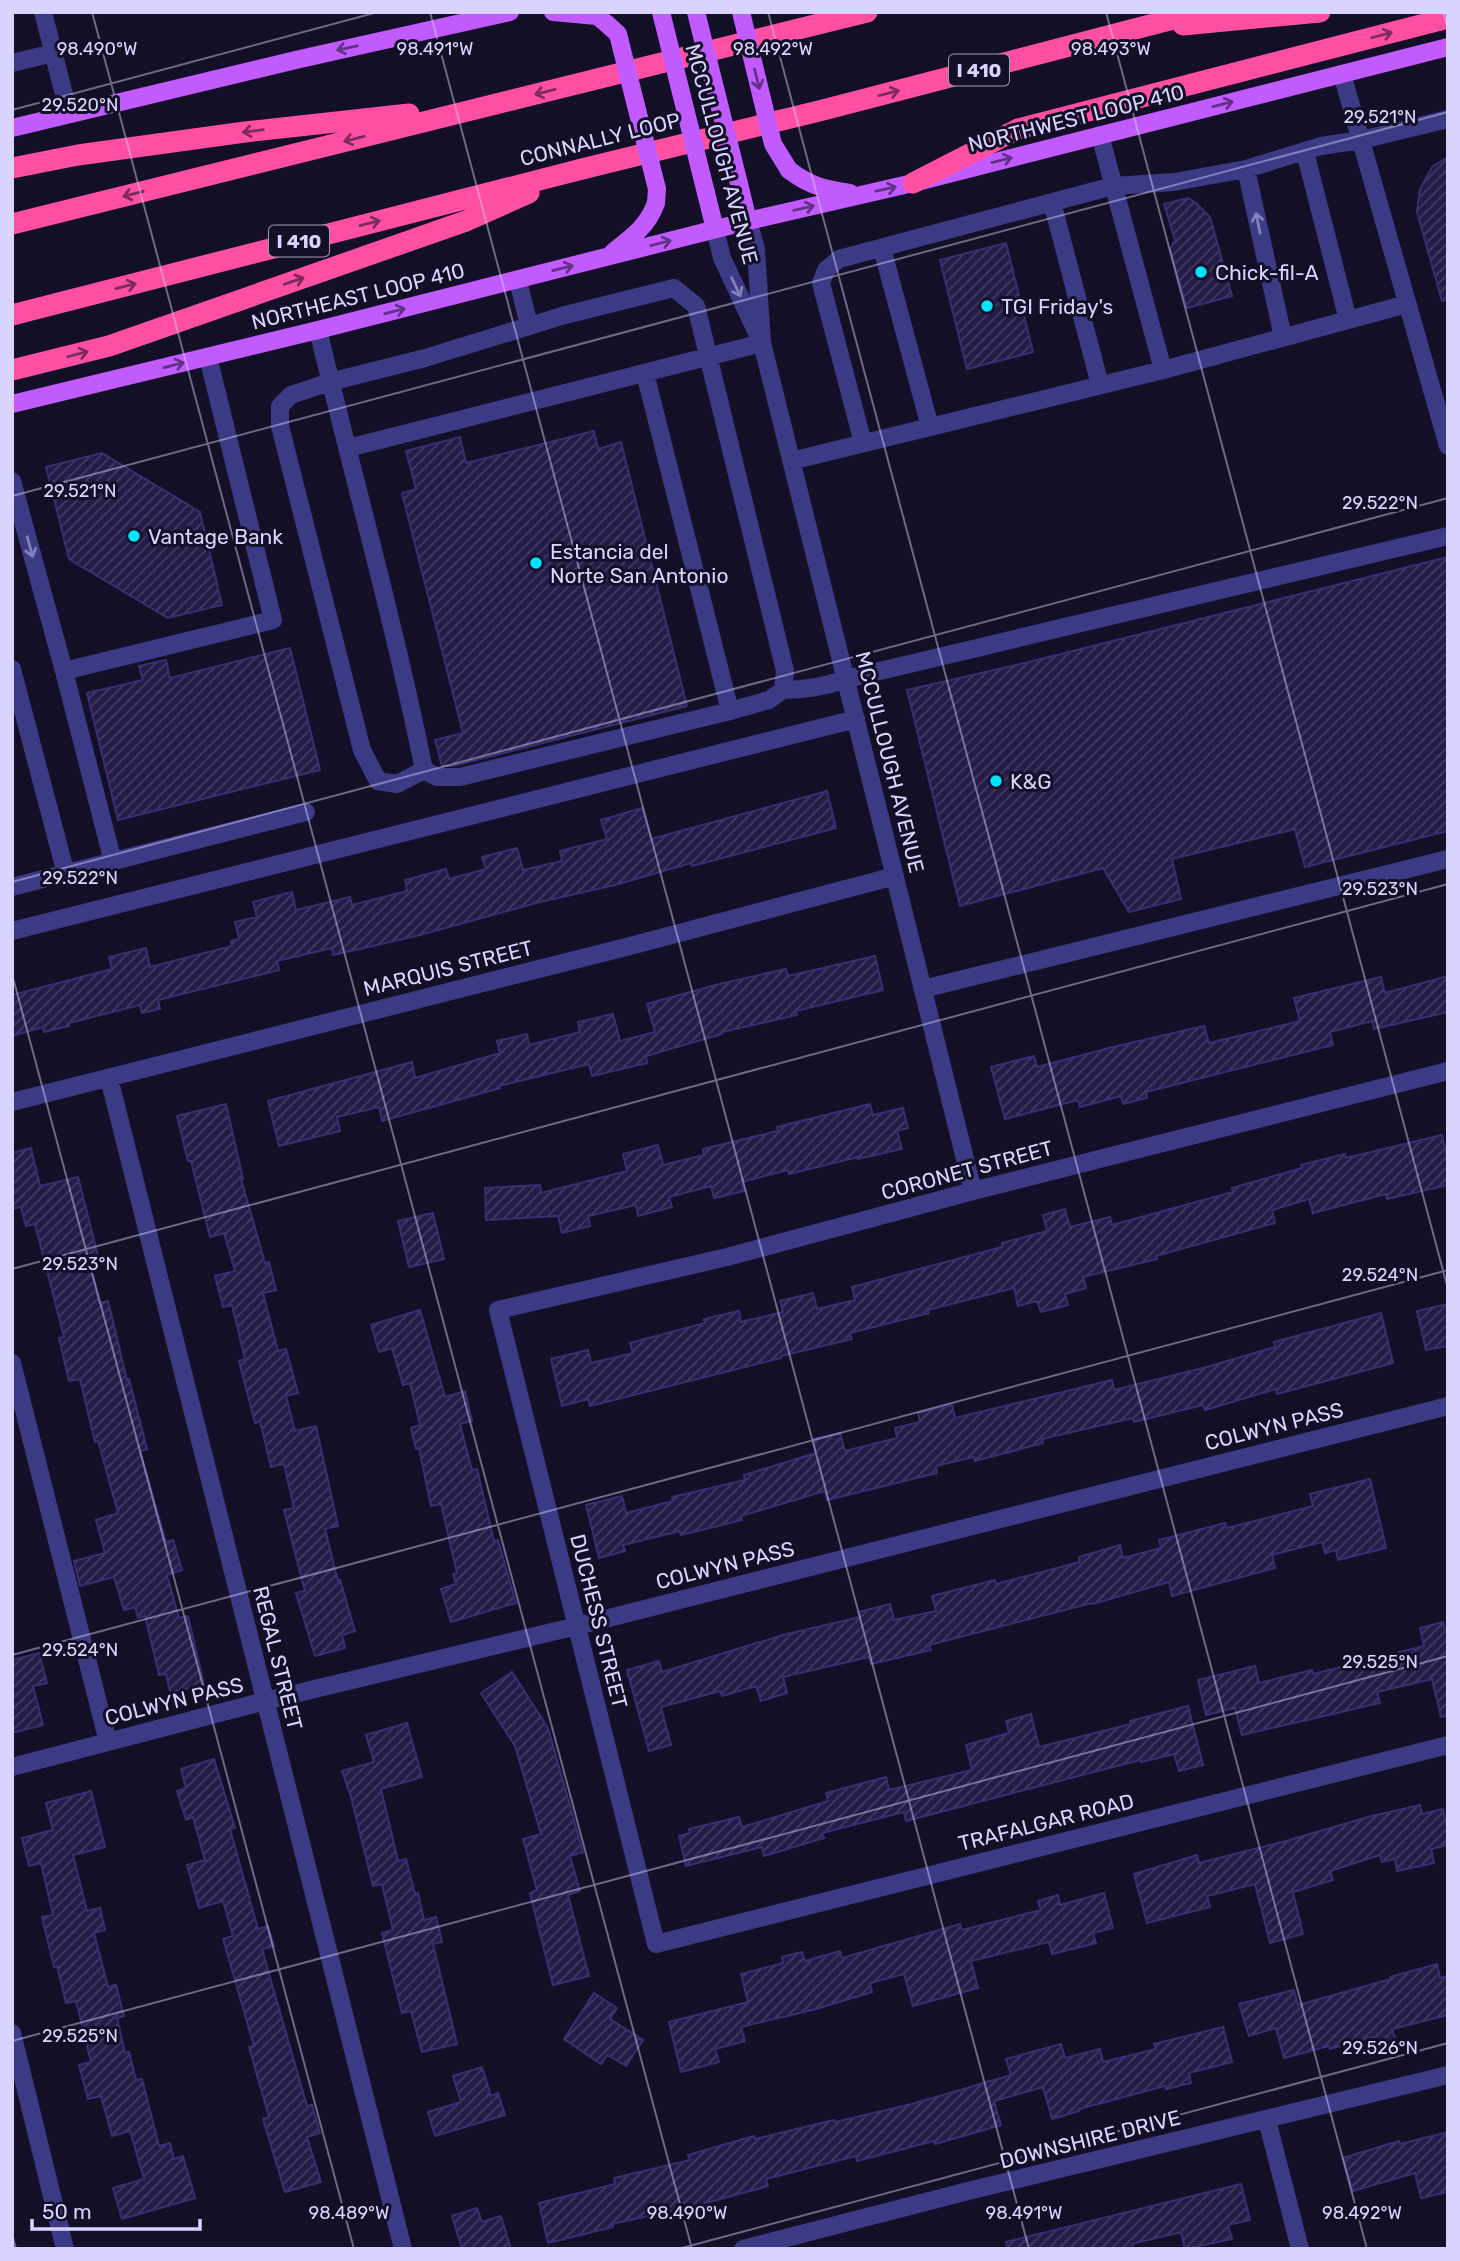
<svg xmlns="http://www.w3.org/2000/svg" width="1460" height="2261" viewBox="0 0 1460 2261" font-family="Rubik,sans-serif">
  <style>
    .building { fill: url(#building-hatch); stroke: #3b2d73; stroke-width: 2 }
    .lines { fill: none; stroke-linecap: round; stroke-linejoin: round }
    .minor { stroke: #3d3a85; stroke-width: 18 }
    .major { stroke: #c25bff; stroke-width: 18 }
    .highway { stroke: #ff4fa3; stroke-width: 21 }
    .major-bridge { stroke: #c25bff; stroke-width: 18 }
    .oneway { stroke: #7d2c5e }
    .oneway2 { stroke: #623188 }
    .oneway3 { stroke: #837fbc }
    .ticks { fill: none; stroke: #d9d4ff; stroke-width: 2; stroke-opacity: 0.45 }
    .poi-dot { fill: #00e5ff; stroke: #130f26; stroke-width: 2.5 }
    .labels { text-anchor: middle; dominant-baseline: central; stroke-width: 6; stroke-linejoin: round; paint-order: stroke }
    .shield { fill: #130f26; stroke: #9e99be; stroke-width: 2 }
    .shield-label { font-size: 19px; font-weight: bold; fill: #d9d4ff }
    .street-label { font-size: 21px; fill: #d9d4ff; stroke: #130f26 }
    .poi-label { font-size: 21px; fill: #d9d4ff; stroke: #130f26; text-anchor: start }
    .ticks-label { font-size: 18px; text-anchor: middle; fill: #d9d4ff; stroke: #130f26; stroke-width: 6; stroke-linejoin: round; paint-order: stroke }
  </style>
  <defs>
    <pattern id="building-hatch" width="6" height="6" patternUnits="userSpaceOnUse" patternTransform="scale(1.75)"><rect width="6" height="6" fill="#241b47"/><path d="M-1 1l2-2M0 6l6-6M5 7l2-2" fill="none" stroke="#433b63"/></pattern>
  </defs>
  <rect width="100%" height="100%" fill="#130f26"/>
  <path class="building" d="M1448,157v143l-6,1 -25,-89 3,-23 12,-22z
    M1188,198l8,5 14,14 22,79 -45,12 -17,-59 5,-9 -11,-36z
    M1006,243l27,109 -66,17 -27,-109z
    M594,431l4,18 23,-7 66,264 -234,60h-11l-7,-26 28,-7 -61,-240 14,-4 -10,-38 54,-14 6,26z
    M102,453l98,59 22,93 -54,13 -99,-59 -23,-92z
    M1448,557v274l-143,36 -10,-38 -123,30 9,40 -52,13 -26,-44 -143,38 -53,-216 126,-29z
    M290,648l30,122 -202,50 -31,-127 56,-13 -4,-14 27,-6 4,18z
    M827,791l9,37 -144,38 -1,-3 -76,22 -75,17 -124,34 -83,19 -1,-7 -55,13 2,9 -121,30 2,9 -18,4 -2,-8 -71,18v3l-25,6 -1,-5 -31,9v-41l100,-26 -3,-12 37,-9 4,19 82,-21 -1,-5 8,-2 -4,-17 22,-5 -4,-15 39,-10 4,18 54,-13 2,8 55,-14 -2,-11 41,-11 3,10 37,-10 -4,-12 35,-9 6,22 39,-9 -2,-10 47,-12 -6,-19 41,-12 9,31z
    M875,956l8,34 -87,21 1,4 -75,17v2l-76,22 1,7 -55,13 -3,-12 -90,22 1,2 -118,33 -3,-14 -42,10 3,14 -61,15 -11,-45 144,-39 3,16 85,-25 -3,-12 30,-7 2,11 51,-13 -2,-10 35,-8 7,27 35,-9 -8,-28 72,-20 67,-15 2,7z
    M1448,976v36l-74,17 -2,-8 -42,11 3,13 -187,47 1,6 -24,6 -2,-8 -41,11 -2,-7 -73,19 -14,-52 43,-11 3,11 76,-20 91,-21 5,17 91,-22 -6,-23 87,-21 4,16z
    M226,1104l17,75h-2l24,84 4,-1 7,28 -13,3 15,58 8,-2 12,44 -12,3 9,35 21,-5 22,100 -13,3 13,52 2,-1 15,51 -13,4 3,13 -30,8 -19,-63 9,-2 -21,-81 10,-2 -10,-44 -13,3 -11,-46 -5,2 -16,-62 6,-2 -13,-54 -9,2 -8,-31 20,-5 -11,-38 -14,4 -19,-76h-3l-11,-45z
    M870,1104l3,11 30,-7 5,20 -11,3 5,18 -44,10v-2l-69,17 -1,-4 -46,12 2,9 -30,7 -3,-12 -42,11 3,10 -34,9 -2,-11 -48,11 2,10 -28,7 -4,-17 -72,4 -1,-32 55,-3 1,8 86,-22 -4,-17 35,-9 5,20 41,-10 -1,-6 75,-18 -1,-4z
    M1442,1135l6,26v24l-61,14 -1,-5 -73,19 -4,-14 -37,11 3,13 -119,33 1,3 -74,18 3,11 -21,6 3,11 -27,7 -4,-11 -19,5 -4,-18 -86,22 1,3 -79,20 2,6 -71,17v2l-191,48 -2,-7 -26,7 -11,-47 37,-9 3,13 42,-10 -3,-10 75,-20 -1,-4 35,-8 2,11 42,-10 -3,-11 33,-8 4,16 38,-9 -3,-13 150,-40v-4l45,-12 -4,-16 22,-6 5,18 40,-10 2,8 121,-33 -1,-4 70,-20 -1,-3 44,-11 1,4z
    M31,1148l9,38 38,-9 20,79 -10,3 11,44 9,-2 19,79 2,-1 18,70 -7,2 26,91 7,-2 9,30 -15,5 12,43 9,-2 16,69 -34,7 -4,-18 -7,1 -14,-59 -7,2 -3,-11 -11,3 -10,-33 -34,9 -6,-25 31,-8 -9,-33 22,-7 -20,-72 -3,1 -15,-63 -11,2 -10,-43 5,-1 -29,-113 -9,2 -5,-19 -9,2v-56z
    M433,1213l11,46 -35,8 -11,-46z
    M1448,1304v42l-22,4 -9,-39z
    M420,1310l25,87 20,-6 7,30 -12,3 12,46 5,-1 17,72 4,-1 18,63 -65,19 -10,-33 15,-5 -3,-10 4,-1 -16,-69 -10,2 -12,-58 -3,1 -5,-21 9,-3 -10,-42 -7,2 -11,-37 -13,4 -8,-27z
    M1381,1313l12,50 -116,31 -1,-5 -71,21 -2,-5 -69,17 -1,-4 -91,21 1,4 -68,18 -1,-4 -38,9 1,7 -110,27 -2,-9 -84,25 1,4 -61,15 -1,-4 -57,14 2,6 -26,7 -13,-53 36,-9 4,17 47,-12 -1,-4 73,-17 -1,-5 72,-22 -3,-14 27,-6 5,18 52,-13 -2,-10 25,-6 -2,-9 34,-8 3,13 157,-38 2,10 89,-22 72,-21 -1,-5z
    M1370,1479l16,69 -48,12 -2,-10 -11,3 -3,-11 -50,13 3,13 -103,28 -3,-14 -76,22 -1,-1 -163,42 2,5 -60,14 -2,-7 -86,20 4,16 -26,8 -5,-15 -34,10 -2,-5 -59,16 10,38 -22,6 -22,-81 32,-9 3,11 121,-37 77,-18 -1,-5 31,-8 4,16 42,-9 -4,-15 63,-16 1,4 84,-22 -1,-5 41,-12 3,13 38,-10 -2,-8 66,-17 2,5 86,-22 -3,-12z
    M1443,1622l2,9h3v85l-7,1 -9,-38 -55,13 3,11 -138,32 -7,-27 -29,7 -8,-35 57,-14 4,17 53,-13 1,4 111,-28 -4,-18z
    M39,1653l8,30 -14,3 10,39 -31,8v-73z
    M512,1672l36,56 35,124 -13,4 10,35 -12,4 21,81 -36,9 -23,-92 7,-3 -14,-51 18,-5 -26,-88 -34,-53z
    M1188,1706l15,59 -24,6 -5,-17 -33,8 -1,-2 -234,61 -2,-9 -82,21 2,5 -60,18 -2,-9 -76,19 -7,-30 11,-3 -1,-4 50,-12 3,10 86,-26 -2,-8 60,-16 3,13 83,-20 -6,-25 43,-12 -3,-12 25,-7 8,33 92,-23 -1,-3z
    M407,1723l15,54 -41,12 17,72 8,-2 9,35 3,-1 6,27 12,-3 6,25 -9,2 24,100 -35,8 -11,-41 -9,2 -20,-80 11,-3 -11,-46 -9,2 -22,-89 -9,-26 32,-9 -8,-27z
    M214,1759l21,69 -5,1 28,100 10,-3 6,20 -12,3 18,63 27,94 5,-1 8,28 -13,4 14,45 -36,10 -22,-73 6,-2 -20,-70 5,-1 -31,-107 10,-3 -10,-35 -24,7 -12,-43 18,-5 -12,-43 -7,3 -9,-29 9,-3 -5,-19z
    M91,1791l14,56 -32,8 14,56 13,-3 5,22 -11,3 14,54 8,-2 8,31 -7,2 8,35 4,-1 7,28 6,-1 17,67 11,-3 4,16 9,-3 12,42 -73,21 -9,-31 31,-9 -14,-48 -18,5 -11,-40 -13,3 -9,-34 12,-3 -15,-61 -10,2 -9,-37 -3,1 -12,-50 11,-2 -12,-52 -12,3 -7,-28 31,-8 -7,-27z
    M1420,1805l2,9 21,-5 5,23v13l-17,4 3,14 -37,8 -2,-12 -13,3 -2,-7 -50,16 3,9 -40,12 10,42 -33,9 -15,-59 -48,12 3,11 -63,16 -13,-49 63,-19 2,8 87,-22 82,-24z
    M1104,1893l9,35 -20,5 3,10 -44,11 -3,-12 -78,19 7,27 -65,18 -9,-32 -34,9 2,9 -56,17 -75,18 4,14 -30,8 4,13 -38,10 -12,-50 79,-20 -7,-28 42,-11 -1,-6 20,-5 3,9 35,-10 2,7 118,-34 2,6 79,-20 -3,-9 20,-6 2,10z
    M1437,1964l3,14 8,-2v39l-56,14 4,12 -22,5 -2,-9 -42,12 -1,-3 -45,12 -8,-30 -27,8 -10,-32 55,-14 4,15 93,-26 -1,-2z
    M594,1993l23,15 -7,11 33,21 -17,26 -19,-11 -6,9 -37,-25z
    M1223,2027l9,35 -43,11 2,10 -25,6 -1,-3 -86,23v2l-27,8 -9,-32 -49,14 7,24 -66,19 -1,-3 -77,20 -1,-5 -90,23 2,7 -66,18 -90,20 1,3 -65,16 -9,-40 76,-19 -1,-6 76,-18 -2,-5 66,-19 1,3 79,-19 1,2 77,-18 99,-29 -5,-16 55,-15 4,14 35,-9 3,13 53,-13 -2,-5z
    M482,2067l9,29 7,-3 7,22 -70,21 -7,-24 33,-10 -8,-26z
    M1448,2132v60l-27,6 -6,-25 -62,18 -10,-33 56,-17 1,3z
    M1241,2184l9,36 -22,5 4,14 -47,10 -4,-17 -49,12 1,5h-126l-1,-7z
    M477,2208l5,14 19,-6 10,33h-49l-10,-33z"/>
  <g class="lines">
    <path class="minor" d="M43,12l26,102
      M12,63l41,-10
      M1342,74l106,372
      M1100,135l63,235 244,-66
      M1305,152l43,168
      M1246,169l37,168
      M1052,202l48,183
      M748,221l8,28 6,94 211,848
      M715,229l7,29 35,75
      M882,248l48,179
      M518,280l11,46
      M318,330c35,146 76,292 106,440l13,7h23l270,-66 39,-11 14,-10 2,-19 -89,-365 -22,-18 -109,27 -140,43 -95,24 -39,13 -11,11v20l82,324 16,31 19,3 27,-14
      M645,373l85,338
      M863,443l-42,-160 5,-13 13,-11 274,-73 61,-4 72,-13 75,-23 40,-6 87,-21
      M348,448l414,-105
      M791,461l372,-91
      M12,481l52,190
      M12,669l54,205
      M783,690c22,0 41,-3 63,-11l602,-143
      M113,862l-49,-191 209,-51 -65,-263
      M12,887l294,-75
      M12,931l844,-212
      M923,989l525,-130
      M1448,1071l-475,120 -246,66 -229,53 158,634 792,-199
      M109,1078l294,1171
      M12,1102l618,-156 265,-70
      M12,1363l96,379
      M12,1767l253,-66 312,-75 871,-220
      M12,2033l53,216
      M1267,2120l33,129
      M743,2249l229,-59 476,-115"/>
    <path class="major" d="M553,12l44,4 10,8
      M12,128l288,-69 210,-47
      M789,170c21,16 35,19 61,23
      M739,184l9,37
      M706,193l9,36
      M613,252c18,-14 35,-26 43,-49
      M12,404l306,-74 430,-109 165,-38 535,-136"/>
    <path class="highway" d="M1183,25l137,-13
      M12,168l66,-13 167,-23 164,-18
      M913,183l105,-54 430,-111
      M12,224l855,-212
      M12,315l574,-147 237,-58 377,-98
      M12,370l97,-24 357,-125 63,-28"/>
    <path class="major-bridge" d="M661,12l45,181
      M696,12l43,172
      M741,12l32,132 16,26
      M607,24l11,10 39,155 -1,14"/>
  </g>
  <defs><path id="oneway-shaft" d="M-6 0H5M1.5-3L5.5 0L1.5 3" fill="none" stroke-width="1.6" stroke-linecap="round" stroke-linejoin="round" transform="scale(1.75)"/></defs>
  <g class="oneway">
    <use href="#oneway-shaft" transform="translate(1382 35) rotate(-15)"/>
    <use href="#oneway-shaft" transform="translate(545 92) rotate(166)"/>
    <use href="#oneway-shaft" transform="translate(889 93) rotate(-14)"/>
    <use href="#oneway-shaft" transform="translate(253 131) rotate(173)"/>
    <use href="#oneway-shaft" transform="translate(354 139) rotate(166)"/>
    <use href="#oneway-shaft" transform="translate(133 194) rotate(166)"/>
    <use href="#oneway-shaft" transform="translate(370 223) rotate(-14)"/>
    <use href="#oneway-shaft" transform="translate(294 281) rotate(-19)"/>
    <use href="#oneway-shaft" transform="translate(126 286) rotate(-14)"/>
    <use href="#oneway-shaft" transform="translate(78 354) rotate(-14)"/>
  </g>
  <g class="oneway2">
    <use href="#oneway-shaft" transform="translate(347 48) rotate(168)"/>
    <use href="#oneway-shaft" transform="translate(757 79) rotate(76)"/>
    <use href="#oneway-shaft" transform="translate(1223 104) rotate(-14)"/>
    <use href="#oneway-shaft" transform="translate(1002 160) rotate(-14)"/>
    <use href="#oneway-shaft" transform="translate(886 189) rotate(-12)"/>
    <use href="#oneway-shaft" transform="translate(804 208) rotate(-13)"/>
    <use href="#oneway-shaft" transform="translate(661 243) rotate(-15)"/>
    <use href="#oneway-shaft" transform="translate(563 268) rotate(-14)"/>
    <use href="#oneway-shaft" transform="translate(395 311) rotate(-14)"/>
    <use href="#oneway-shaft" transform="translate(174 365) rotate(-14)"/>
  </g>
  <g class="oneway3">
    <use href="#oneway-shaft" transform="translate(1258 223) rotate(-102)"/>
    <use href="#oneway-shaft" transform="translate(736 287) rotate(65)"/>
    <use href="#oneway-shaft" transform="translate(30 547) rotate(75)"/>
  </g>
  <path class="ticks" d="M92,12l600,2237M430,12l599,2237M768,12l599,2237M1106,12l342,1277M1443,12l5,16M12,110l366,-98M12,496l1436,-384M12,882l1436,-384M12,974l342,1275M12,1269l1436,-385M12,1655l1436,-385M12,2041l1436,-385M12,2234l4,15M678,2249l770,-206"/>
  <g class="poi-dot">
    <circle cx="1201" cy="272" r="7"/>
    <circle cx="987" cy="306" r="7"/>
    <circle cx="134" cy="536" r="7"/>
    <circle cx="536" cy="563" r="7"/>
    <circle cx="996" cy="781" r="7"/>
  </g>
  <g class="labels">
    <g class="shield">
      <rect x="949" y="54.5" width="60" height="31" rx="5"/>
      <rect x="269" y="225.5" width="60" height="31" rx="5"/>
    </g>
    <g class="shield-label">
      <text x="979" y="70">I 410</text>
      <text x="299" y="241">I 410</text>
    </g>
    <g class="street-label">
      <text transform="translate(1076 118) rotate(-14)">NORTHWEST LOOP 410</text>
      <text transform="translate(600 139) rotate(-14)">CONNALLY LOOP</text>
      <text transform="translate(722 154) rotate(75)">MCCULLOUGH AVENUE</text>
      <text transform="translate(358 296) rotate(-14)">NORTHEAST LOOP 410</text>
      <text transform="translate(890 762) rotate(76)">MCCULLOUGH AVENUE</text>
      <text transform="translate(448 968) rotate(-14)">MARQUIS STREET</text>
      <text transform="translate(967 1170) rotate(-15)">CORONET STREET</text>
      <text transform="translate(1274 1426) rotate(-14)">COLWYN PASS</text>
      <text transform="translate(725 1565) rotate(-14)">COLWYN PASS</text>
      <text transform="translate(599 1621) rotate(76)">DUCHESS STREET</text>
      <text transform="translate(278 1658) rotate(76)">REGAL STREET</text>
      <text transform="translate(174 1701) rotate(-14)">COLWYN PASS</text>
      <text transform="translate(1046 1822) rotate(-14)">TRAFALGAR ROAD</text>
      <text transform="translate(1090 2139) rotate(-14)">DOWNSHIRE DRIVE</text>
    </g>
    <g class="poi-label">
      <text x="1215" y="272">Chick-fil-A</text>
      <text x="1001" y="306">TGI Friday's</text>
      <text x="148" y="536">Vantage Bank</text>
      <text x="550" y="551">Estancia del<tspan x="550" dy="24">Norte San Antonio</tspan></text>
      <text x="1010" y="781">K&amp;G</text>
    </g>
  </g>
  <g class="ticks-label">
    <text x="97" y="55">98.490°W</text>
    <text x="435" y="55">98.491°W</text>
    <text x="773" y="55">98.492°W</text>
    <text x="1111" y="55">98.493°W</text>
    <text x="80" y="111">29.520°N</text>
    <text x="1380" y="123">29.521°N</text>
    <text x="80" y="497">29.521°N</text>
    <text x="1380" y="509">29.522°N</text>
    <text x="80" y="884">29.522°N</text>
    <text x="1380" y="895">29.523°N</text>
    <text x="80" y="1270">29.523°N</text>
    <text x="1380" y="1281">29.524°N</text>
    <text x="80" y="1656">29.524°N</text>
    <text x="1380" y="1668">29.525°N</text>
    <text x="80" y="2042">29.525°N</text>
    <text x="1380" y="2054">29.526°N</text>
    <text x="349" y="2219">98.489°W</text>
    <text x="687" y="2219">98.490°W</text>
    <text x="1024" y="2219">98.491°W</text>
    <text x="1362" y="2219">98.492°W</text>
  </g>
  <rect width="1460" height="2261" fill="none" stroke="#d9d4ff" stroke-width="28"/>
  <path d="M32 2219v10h168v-10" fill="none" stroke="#d9d4ff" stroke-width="3.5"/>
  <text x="42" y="2219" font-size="21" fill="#d9d4ff" stroke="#130f26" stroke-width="5" paint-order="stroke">50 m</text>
</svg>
